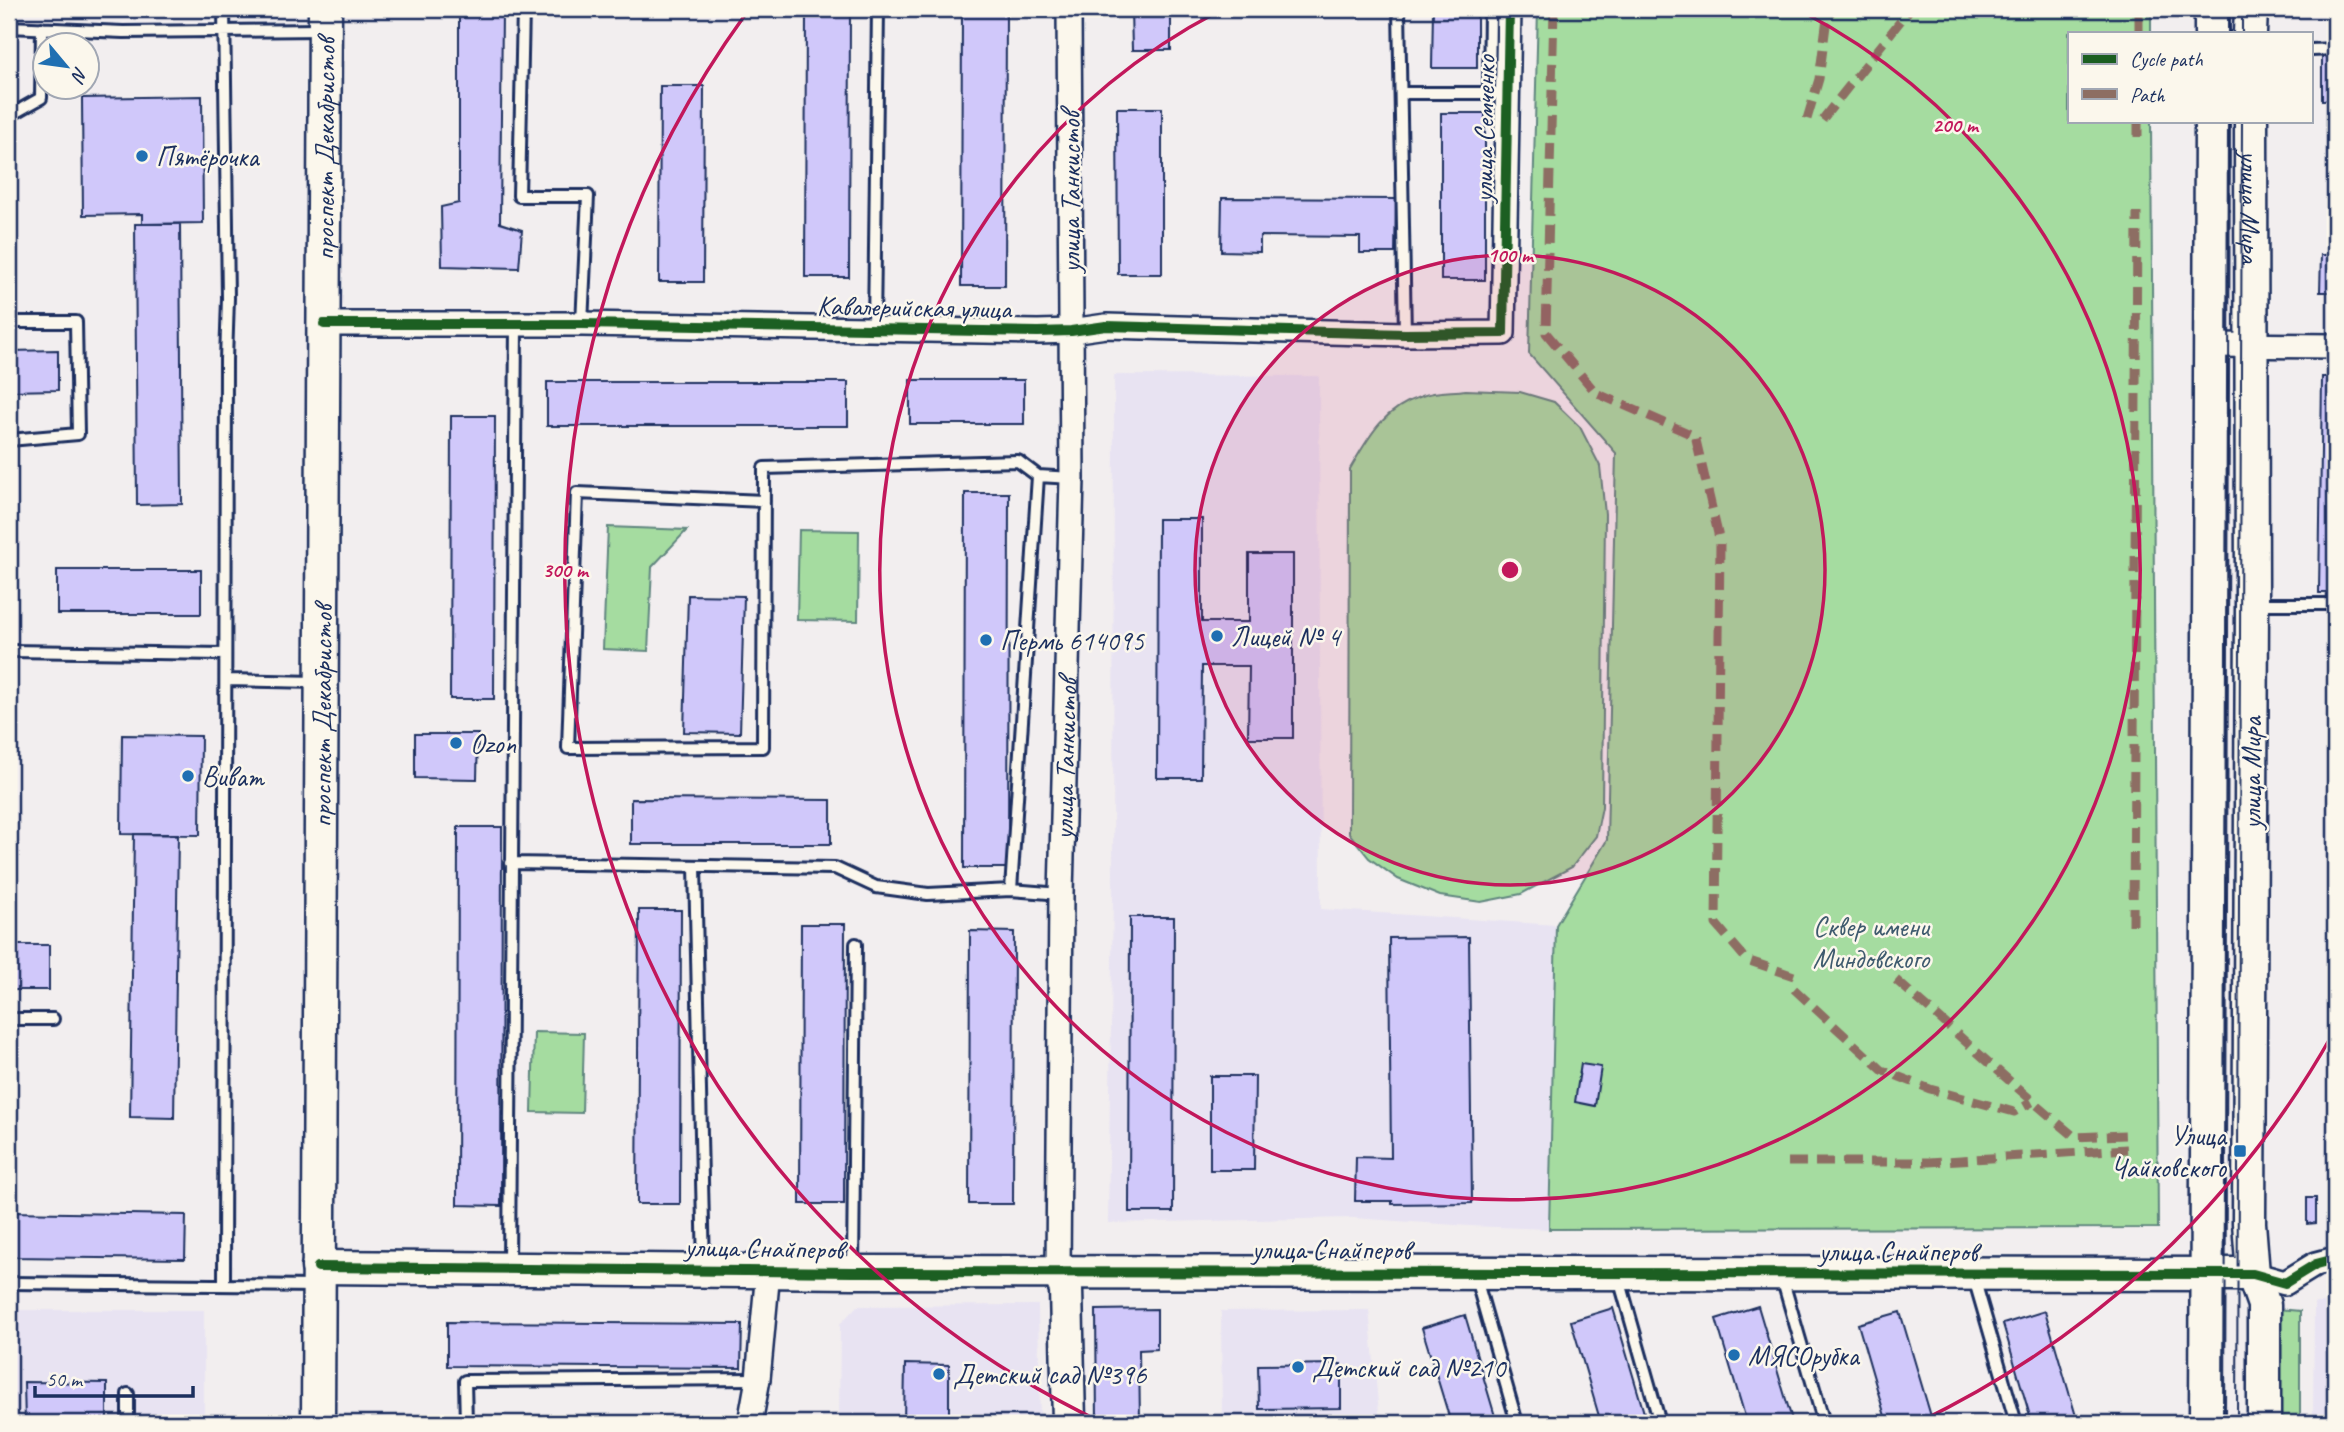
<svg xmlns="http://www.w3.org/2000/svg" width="2344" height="1432" viewBox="0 0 2344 1432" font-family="Caveat,sans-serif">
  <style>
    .built { fill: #e8e3f2 }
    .green { fill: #a5dca0; stroke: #60867f; stroke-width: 2 }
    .building { fill: #d0c8fa; stroke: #1b2f5e; stroke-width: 2 }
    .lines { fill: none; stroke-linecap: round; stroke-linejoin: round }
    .lane-casing { stroke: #1b2f5e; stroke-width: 16 }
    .street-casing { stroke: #1b2f5e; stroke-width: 28 }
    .secondary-casing { stroke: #1b2f5e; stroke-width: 37 }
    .lane { stroke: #fbf7ec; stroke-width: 10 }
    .street { stroke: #fbf7ec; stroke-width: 23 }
    .secondary { stroke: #fbf7ec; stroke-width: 32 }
    .tram { stroke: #1b2f5e; stroke-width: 2 }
    .quiet { stroke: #8d6e63; stroke-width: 9; stroke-dasharray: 18 9; stroke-linecap: butt }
    .cycleway-casing { stroke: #fbf7ec; stroke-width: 15 }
    .cycleway { stroke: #1b5e20; stroke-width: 10 }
    .ring { fill: none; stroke: #c2185b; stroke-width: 3.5 }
    .poi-dot { fill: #1f6fb2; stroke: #fbf7ec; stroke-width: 2.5 }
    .labels { text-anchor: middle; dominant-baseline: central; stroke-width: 5; stroke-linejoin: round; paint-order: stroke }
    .street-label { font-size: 28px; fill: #1b2f5e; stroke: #fbf7ec }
    .poi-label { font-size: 28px; fill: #1b2f5e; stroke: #fbf7ec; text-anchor: start }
    .park-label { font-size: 28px; fill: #3e5a6e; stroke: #fbf7ec }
    .centre { fill: #c2185b; stroke: #fbf7ec; stroke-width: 3.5 }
    .ring-label { font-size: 21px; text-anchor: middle; font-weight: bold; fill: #c2185b; stroke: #fbf7ec; stroke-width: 5; stroke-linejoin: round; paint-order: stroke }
  </style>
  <rect width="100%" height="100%" fill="#f2eeef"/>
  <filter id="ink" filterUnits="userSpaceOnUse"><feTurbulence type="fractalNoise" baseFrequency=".0143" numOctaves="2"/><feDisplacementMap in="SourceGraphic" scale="14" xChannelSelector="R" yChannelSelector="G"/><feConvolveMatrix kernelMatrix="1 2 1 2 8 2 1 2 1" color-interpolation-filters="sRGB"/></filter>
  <g filter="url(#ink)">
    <path class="built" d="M1114,375l205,1 2,533 235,16 -7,304 -79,-3 -116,-8 -246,5 5,-327z
      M2314,1303h21v120h-22z
      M1038,1305l2,118h-201l1,-99 17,-18z
      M9,1310h195v113h-195z
      M1369,1310l11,113h-158l-1,-112z"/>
    <path class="green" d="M1538,9h613v24h-82v88h82l7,1107 -609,1 7,-304 51,-85 9,-387 -87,-99z
      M1466,390l54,2 34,10 26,25 20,39 5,48 -3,293 -6,29 -24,31 -51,27 -40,8 -41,-6 -42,-17 -29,-21 -20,-25 1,-364c19,-33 33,-60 72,-73 13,-5 30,-4 44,-6z
      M608,527l79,3 -35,37 -4,84 -45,-2z
      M799,530l60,1 -1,90 -61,-1z
      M534,1032l50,1 -2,80 -50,-1z
      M2277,1309l23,2v112h-23z"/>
    <path class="building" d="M459,9h43l-2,214 22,7 -3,38 -77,-2 -1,-59 18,-4z
      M806,9h44l-1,268h-44z
      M962,9h44l-1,277h-44z
      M1131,9h40v41h-39z
      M1433,9h44v59h-45z
      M2322,55h13v45h-13z
      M660,86h44l-1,196h-44z
      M202,96l1,127 -61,1v-10l-59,1 -1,-117z
      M1117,108h45v166h-44z
      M1441,113h44v167h-44z
      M1222,198l174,1 -1,54h-35v-16l-100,-1v16l-39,-1z
      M135,224h45l2,280 -45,1z
      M2321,255h14v37h-15z
      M58,350v40l-49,1v-40z
      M2322,377h13v216h-16z
      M910,380h114v44h-114z
      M547,382h301v44h-301z
      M451,416h44l-1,283h-44z
      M965,493h44l-1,375h-44z
      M1158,519h44v103h47v-68h44v184h-45l1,-72h-47l-1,112h-44z
      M57,570h144v44h-144z
      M688,595l56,1 -4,137 -56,-1z
      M415,734h63l-1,45 -62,-1z
      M122,735l79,1 -1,99 -79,-1z
      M631,799l200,1v44h-200z
      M458,827h44l-1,379 -44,-1z
      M134,834h44l-4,284 -44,-1z
      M639,910h42l-1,294h-43z
      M1130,917h44l-1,295h-44z
      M801,924h44l-1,280h-44z
      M970,931l44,1 -1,272h-44z
      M1469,937l3,266 -80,1v-3h-37l1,-44 35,1 -2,-220z
      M9,945h40v45h-40z
      M1581,1064l20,3 -6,39 -20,-4z
      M1210,1076h45l-1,94h-44z
      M2307,1198h9v25l-9,1z
      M9,1212l177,3 -1,44 -176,-2z
      M1758,1306l35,117h-46l-31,-104z
      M1613,1308l34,115h-46l-30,-102z
      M1157,1309v40l-18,1 1,73h-43l-1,-113z
      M2045,1311l33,112h-46l-29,-99z
      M1900,1312l33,111h-46l-29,-99z
      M1465,1315l32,108h-46l-29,-95z
      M447,1322l295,2 -1,44 -294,-2z
      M905,1364l44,1v58h-45z
      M1341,1364v44l-82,1 -1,-44z
      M24,1382l83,1v40h-82z"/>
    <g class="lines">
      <defs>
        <path id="lane" d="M523,9l-4,187h69l-6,128
          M1399,9l6,325
          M9,27l114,5 199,-2
          M2311,50l24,-1
          M1401,93h106
          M1489,93l1,-84
          M9,116l32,-18 1,-70
          M9,322h67l2,112 -69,6
          M874,329l4,-320
          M764,501l-187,-8 -9,255 195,-1 1,-279 254,-7 20,15
          M2255,604h80
          M9,651l216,3
          M226,680l91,2
          M511,863l324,5 41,19 52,7 83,-4
          M695,866l9,403
          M1061,894l-50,-4 27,-414 34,2
          M9,1019h44
          M509,1266l7,-942
          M853,1270l3,-326
          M1475,1275l42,148
          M1618,1275l42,148
          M1782,1278l42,145
          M1974,1278l42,145
          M9,1283l308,3
          M224,1285l2,-925 2,-62 -4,-289
          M128,1423v-29
          M466,1423l-1,-42 293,-2"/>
        <g id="street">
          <path d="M324,324h258l456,8 33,-1 35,-5 299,8 98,-1 6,-324"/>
          <path d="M2211,345l124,1"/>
          <path id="s1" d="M1058,1270l3,-376 11,-416 -3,-469"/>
          <path d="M2253,1274l32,9 31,-19 19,-5"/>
          <path d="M750,1423l8,-44 10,-108"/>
        </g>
        <g id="secondary">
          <path d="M2211,33v-24"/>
          <path d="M2250,33l1,-24"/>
          <path id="s2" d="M2251,121l1,483 -3,619 4,51 11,31v118"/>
          <path d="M318,1267l535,5 1400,2"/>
          <path d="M1058,1270l8,19 3,134"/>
          <path id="s3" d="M318,1423l7,-1414"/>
          <path d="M2206,1423l5,-1302"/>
        </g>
      </defs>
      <use href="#lane" class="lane-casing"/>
      <use href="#street" class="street-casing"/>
      <use href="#secondary" class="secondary-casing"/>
      <use href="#lane" class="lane"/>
      <use href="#street" class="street"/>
      <use href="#secondary" class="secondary"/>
      <path class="tram" d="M2230,33v-24
        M2242,33v-24
        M2225,1423l5,-1302
        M2237,1423l5,-1302"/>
      <path class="quiet" d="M1554,9l-8,324 50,60 99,43 25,106 -4,382 31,36 47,16
        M2139,33v-24
        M1807,119l12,-40 8,-61 6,-9
        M1822,120l88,-111
        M2138,137v-16
        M2133,925l4,-713
        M1896,980c60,52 118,107 179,157l52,-2
        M1794,989l88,81 48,19 84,23 18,-10
        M1788,1162h141l198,-13"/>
      <defs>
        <path id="cycleway" d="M324,324h258l456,8 33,-1 35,-5 299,8 98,-1 6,-324
          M318,1267l535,5 1400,2 32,9 31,-19 19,-5"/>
      </defs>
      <use href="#cycleway" class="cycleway-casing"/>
      <use href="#cycleway" class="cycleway"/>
    </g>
  </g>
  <circle cx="1510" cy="570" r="315" fill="#c2185b" fill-opacity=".12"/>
  <g class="ring">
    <circle cx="1510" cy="570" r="315"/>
    <path d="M1801 11A630 630 0 1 1 1219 11"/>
    <path d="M2332 1035A945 945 0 0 1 1917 1423M1103 1423A945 945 0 0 1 745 15"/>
  </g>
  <g class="poi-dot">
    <circle cx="142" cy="156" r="7"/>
    <circle cx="1217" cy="636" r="7"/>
    <circle cx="986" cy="640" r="7"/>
    <circle cx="456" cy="743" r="7"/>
    <circle cx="188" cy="776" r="7"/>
    <rect x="2233" y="1144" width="14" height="14" rx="3.5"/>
    <circle cx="1734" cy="1355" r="7"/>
    <circle cx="1298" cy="1367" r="7"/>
    <circle cx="939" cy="1374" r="7"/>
  </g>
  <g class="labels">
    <g class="street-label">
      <text transform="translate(1484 129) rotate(-89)">улица Семченко</text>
      <text stroke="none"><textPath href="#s3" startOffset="1274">проспект Декабристов</textPath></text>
      <text transform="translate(1070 192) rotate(-90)">улица Танкистов</text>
      <text stroke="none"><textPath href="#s2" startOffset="86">улица Мира</textPath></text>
      <text transform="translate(914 307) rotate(1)">Кавалерийская улица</text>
      <text stroke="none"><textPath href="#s3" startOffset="707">проспект Декабристов</textPath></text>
      <text stroke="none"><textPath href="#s1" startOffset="511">улица Танкистов</textPath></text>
      <text transform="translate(2251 773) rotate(-90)">улица Мира</text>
      <text transform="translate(764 1248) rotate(1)">улица Снайперов</text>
      <text x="1331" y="1249">улица Снайперов</text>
      <text x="1898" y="1251">улица Снайперов</text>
    </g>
    <g class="poi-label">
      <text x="156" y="156">Пятёрочка</text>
      <text x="1231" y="636">Лицей № 4</text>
      <text x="1000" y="640">Пермь 614095</text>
      <text x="470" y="743">Ozon</text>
      <text x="202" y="776">Виват</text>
      <text x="2226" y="1135" text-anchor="end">Улица<tspan x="2226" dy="32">Чайковского</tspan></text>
      <text x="1748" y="1355">МЯСОрубка</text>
      <text x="1312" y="1367">Детский сад №210</text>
      <text x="953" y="1374">Детский сад №396</text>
    </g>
    <g class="park-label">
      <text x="1871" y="926">Сквер имени<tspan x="1871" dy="32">Миндовского</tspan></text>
    </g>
  </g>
  <circle cx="1510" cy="570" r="10" class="centre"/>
  <g class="ring-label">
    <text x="1955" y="132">200 m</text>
    <text x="1510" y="262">100 m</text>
    <text x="565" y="577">300 m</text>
  </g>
  <rect width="2344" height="1432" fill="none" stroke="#fbf7ec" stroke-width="35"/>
  <rect x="18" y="18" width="2309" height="1397" fill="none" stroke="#1b2f5e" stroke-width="2.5" filter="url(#ink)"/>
  <rect x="2068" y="32" width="245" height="91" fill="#fbf7ec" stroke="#a1a7b3" stroke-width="2"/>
  <rect x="2082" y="54" width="35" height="10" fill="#1b5e20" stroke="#a1a7b3" stroke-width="2"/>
  <text x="2130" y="66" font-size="21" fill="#1b2f5e">Cycle path</text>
  <rect x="2082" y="89" width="35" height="10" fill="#8d6e63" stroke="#a1a7b3" stroke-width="2"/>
  <text x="2130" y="102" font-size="21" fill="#1b2f5e">Path</text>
  <g transform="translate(66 66) rotate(119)"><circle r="33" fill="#fbf7ec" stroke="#a1a7b3" stroke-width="2"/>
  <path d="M0-5L12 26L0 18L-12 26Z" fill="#1f6fb2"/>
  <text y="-10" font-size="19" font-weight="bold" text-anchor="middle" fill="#1b2f5e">N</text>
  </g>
  <path d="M35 1386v10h158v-10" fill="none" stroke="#1b2f5e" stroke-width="3.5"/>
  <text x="46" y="1386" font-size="21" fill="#1b2f5e" stroke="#fbf7ec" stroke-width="5" paint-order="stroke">50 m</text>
</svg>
